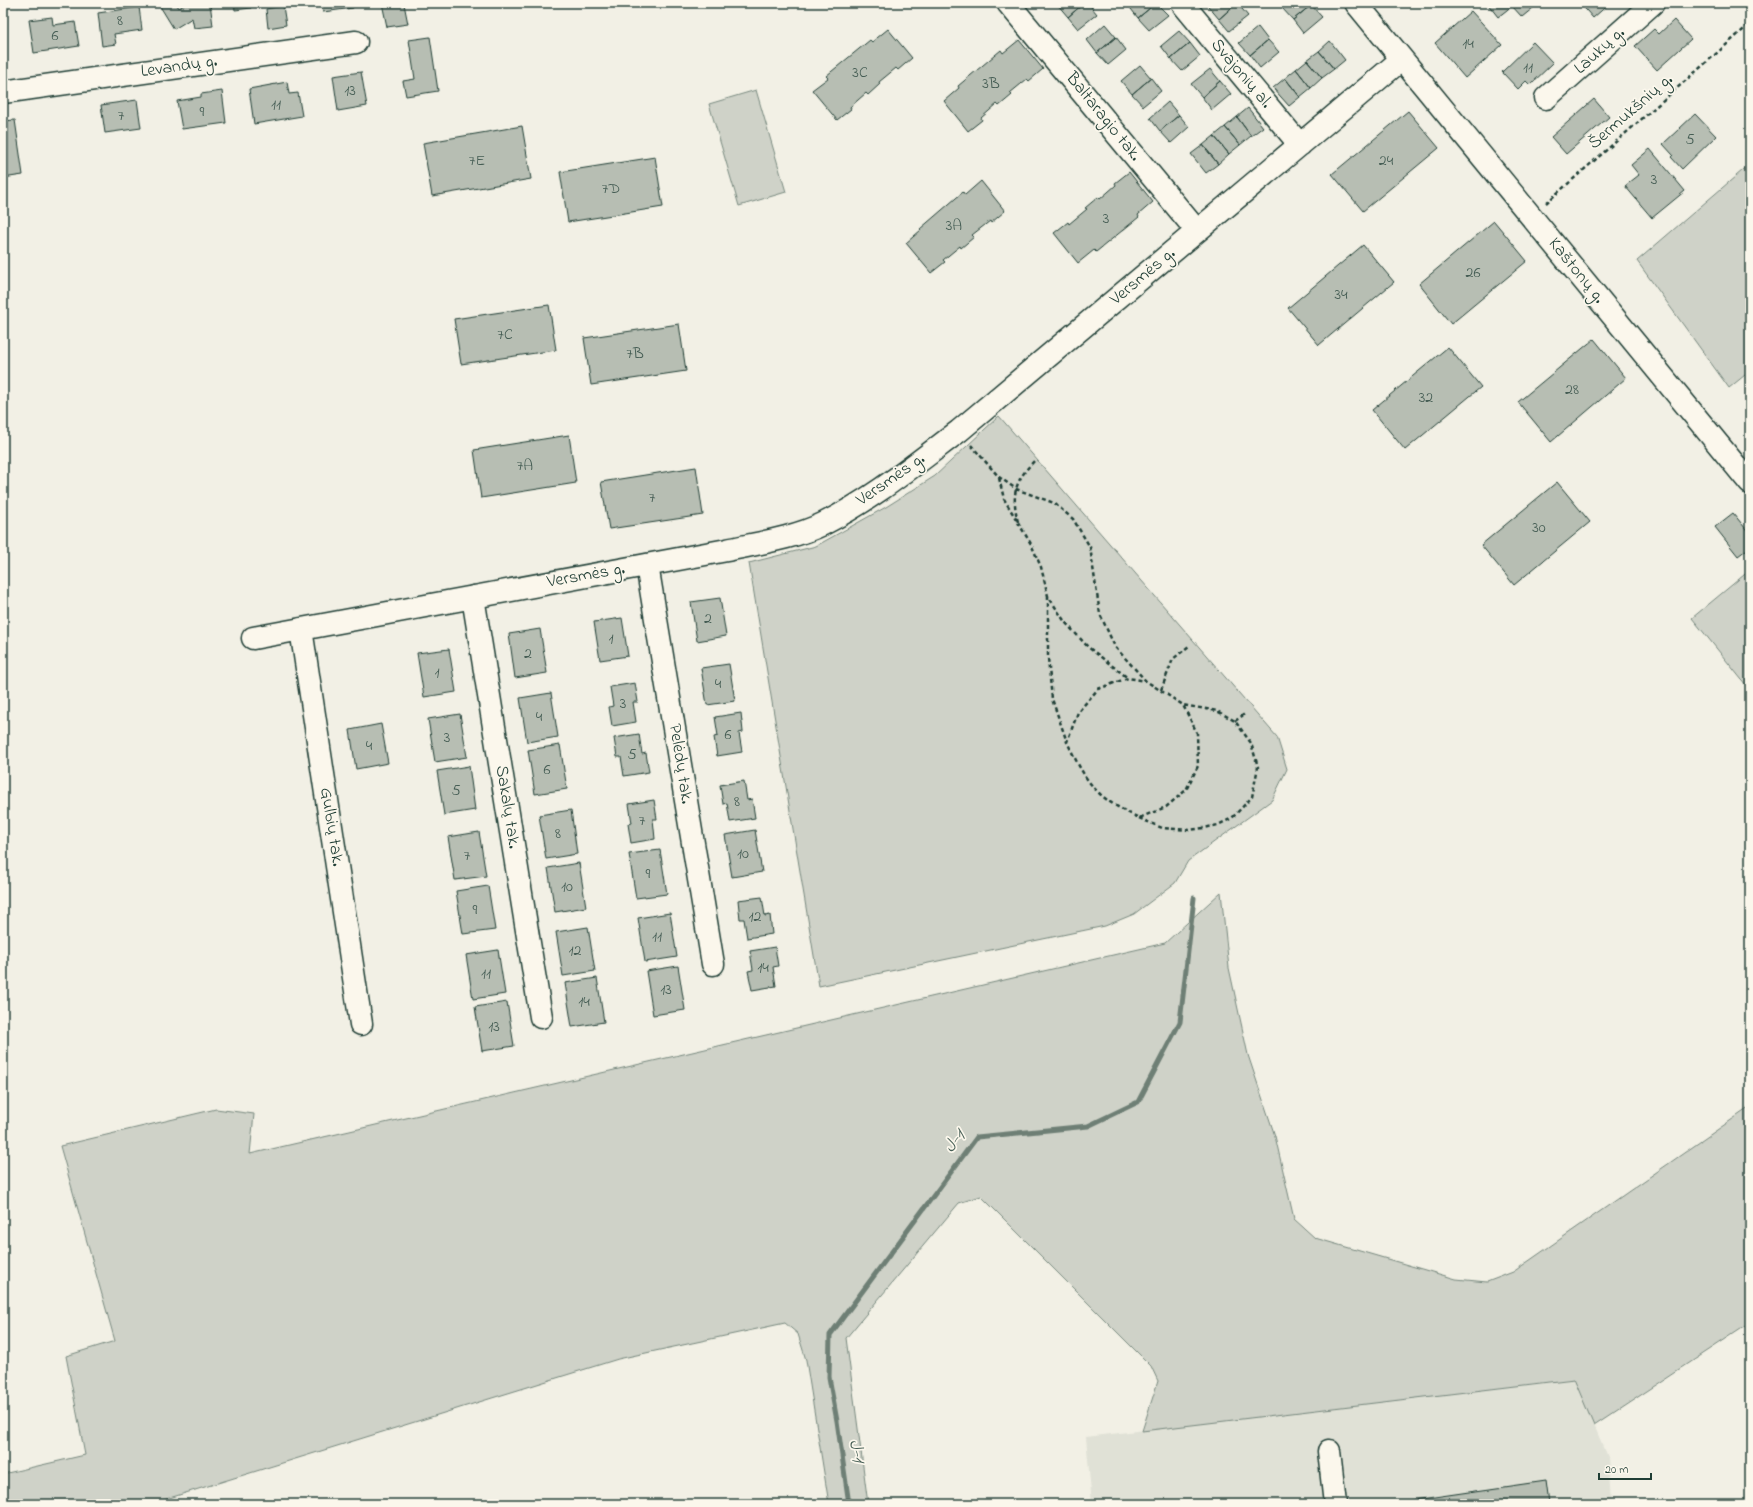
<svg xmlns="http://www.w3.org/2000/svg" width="1753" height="1507" viewBox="0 0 1753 1507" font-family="'Indie Flower',sans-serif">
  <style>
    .built { fill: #e0e1d6 }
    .green { fill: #cfd2c8; stroke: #77887e }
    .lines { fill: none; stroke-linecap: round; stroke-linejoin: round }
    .stream { stroke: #6e7f75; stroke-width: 5 }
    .building { fill: #b7beb3; stroke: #1f3d34 }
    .minor-casing { stroke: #1f3d34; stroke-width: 25 }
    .path { stroke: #1f3d34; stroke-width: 2.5; stroke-dasharray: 4 3; stroke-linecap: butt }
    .minor { stroke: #fbf7ec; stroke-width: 22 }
    .labels { text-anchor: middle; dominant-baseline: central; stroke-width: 3.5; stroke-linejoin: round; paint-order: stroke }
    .number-label { font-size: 16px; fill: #455d54 }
    .street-label { font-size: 18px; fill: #1f3d34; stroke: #fbf7ec }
    .water-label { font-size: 19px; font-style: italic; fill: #465e55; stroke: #fbf7ec }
  </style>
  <rect width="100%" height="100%" fill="#f2f0e5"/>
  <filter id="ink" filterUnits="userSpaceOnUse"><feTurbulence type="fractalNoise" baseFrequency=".025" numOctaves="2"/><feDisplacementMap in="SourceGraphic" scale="8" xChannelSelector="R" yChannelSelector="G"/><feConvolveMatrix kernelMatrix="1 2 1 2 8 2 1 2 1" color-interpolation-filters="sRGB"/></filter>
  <g filter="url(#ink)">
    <path class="built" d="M1575,1379l32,77 3,48h-518l-6,-67z"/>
    <path class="green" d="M756,90l30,102 -47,14 -30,-102z
      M1750,164v207l-21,17 -92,-127z
      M999,416l278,321 10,32 -15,31 -84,61 -13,22 -41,31 -29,12 -286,60 -70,-423 67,-17 70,-39 49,-31z
      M1750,570v120l-58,-72z
      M1221,892l8,76 19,87 27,81 19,83 21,19 141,41 31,3 26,-10 237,-165v216l-156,103 -20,-47 -432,52 16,-50 -7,-15 -170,-170 -22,7 -113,135 22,166h-39l-23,-144 -8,-26 -13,-11 -167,36 -468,145h-147v-30l82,-19 -19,-99 49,-15 -55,-195 156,-37 38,5 -4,40 915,-211z"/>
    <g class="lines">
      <path class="stream" d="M849,1504l-12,-83 -8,-44 1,-42 147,-198 111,-11 50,-24 42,-80 14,-124"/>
    </g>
    <path class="building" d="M158,3h18l3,5 8,-5h23l3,23 -19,2 -2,-10 -18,11z
      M234,3h28l-12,2 1,3 -16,2z
      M321,3h31l1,5 -30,4z
      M382,3h25l-3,1 4,20 -21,3z
      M1059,3h25l-16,14 -11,-13z
      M1084,3h4l9,11 -19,15 -10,-12z
      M1131,3h25l-18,15 -10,-13z
      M1156,3l12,12 -19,15 -11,-12z
      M1212,3h25l-18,16 -11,-13z
      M1237,3l11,13 -19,15 -10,-12z
      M1288,3h22l1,2 -18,15 -11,-12z
      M1487,3h52l-17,14 -10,-11 -14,11z
      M1580,3h30l-17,15z
      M1311,5l11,12 -19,16 -10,-13z
      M283,6l3,19 -18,3 -2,-19z
      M139,7l3,23 -28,4 2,10 -14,2 -4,-33z
      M1471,11l31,34 -37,33 -30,-35z
      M52,17l1,8 22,-3 4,24 -45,7 -5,-33z
      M1674,20l17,19 -34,31 -22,-24 19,-17 5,5z
      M1105,24l11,13 -19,16 -10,-13z
      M1258,27l10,13 -18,15 -11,-12z
      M888,29l24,29 -14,12 -2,-2 -17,14 1,2 -12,11 -2,-2 -16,14 1,2 -14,11 -25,-30 16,-12 -2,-2 44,-36 2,2z
      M1179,31l11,12 -19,16 -10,-13z
      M430,37l8,54 -32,5 -3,-15 12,-2 -6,-39z
      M1116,37l10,13 -18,15 -11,-12z
      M1019,40l24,29 -14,12 -2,-2 -17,14 2,2 -13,11 -2,-2 -16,14 1,2 -14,11 -24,-30 15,-13 -1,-2 43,-36 2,3z
      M1268,40l11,12 -19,16 -10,-13z
      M1330,41l15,19 -11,9 -15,-18z
      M1533,42l20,21 -23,22 -4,-4 -8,8 -16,-17z
      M1190,43l10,13 -18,15 -11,-12z
      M1319,51l15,18 -12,9 -15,-18z
      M1307,60l15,18 -11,10 -15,-19z
      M1140,65l11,13 -19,16 -11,-13z
      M1210,69l10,12 -18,16 -11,-13z
      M1296,69l15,19 -11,9 -15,-19z
      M361,72l6,34 -29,5 -5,-35z
      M1151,78l10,13 -18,15 -11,-12z
      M1285,78l15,19 -11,9 -16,-18z
      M1220,81l11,13 -19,16 -10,-13z
      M287,82l2,12 9,-1 4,23 -48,8 -5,-35z
      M222,91l4,32 -44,6 -5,-28 24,-4v-3z
      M1594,99l15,18 -43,37 -15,-17z
      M137,100l4,28 -36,5 -4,-28z
      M1168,102l11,13 -19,16 -10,-13z
      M1248,108l15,19 -12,9 -14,-19z
      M1408,111l31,37 -76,63 -31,-37z
      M1695,114l21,22 -34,33 -11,-12 2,-2 -10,-11z
      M1179,115l10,12 -18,16 -11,-12z
      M1237,117l14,19 -11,9 -15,-18z
      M15,120l8,55 -20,3v-57z
      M522,126l9,53 -99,17 -9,-53z
      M1225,127l15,18 -11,9 -15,-18z
      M1214,136l15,18 -11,10 -15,-19z
      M1203,145l15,19 -12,9 -15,-19z
      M1650,149l35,42 -33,27 -27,-32 14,-11 -8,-10z
      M655,157l8,50 -95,15 -8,-50z
      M1129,172l24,30 -15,13 1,2 -43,35 -2,-2 -16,13 -24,-30 14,-11 1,2 18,-15 -2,-1 13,-11 2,2 16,-14 -1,-2z
      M981,181l24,30 -14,12 -1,-2 -18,14 2,2 -13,11 -1,-2 -17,14 2,2 -14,11 -25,-30 15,-13 -1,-1 43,-37 2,3z
      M1494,221l33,40 -76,63 -32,-40z
      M1363,245l31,37 -75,63 -31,-37z
      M549,305l7,45 -95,14 -7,-45z
      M679,324l7,47 -95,14 -7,-47z
      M1594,339l32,39 -75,64 -33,-40z
      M1448,347l33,40 -76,63 -33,-40z
      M569,435l7,48 -95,15 -7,-48z
      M696,467l7,48 -94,14 -8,-47z
      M1557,482l33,40 -76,63 -33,-40z
      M1733,513l17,21v13l-12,9 -23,-29z
      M720,598l6,38 -29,5 -6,-39z
      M622,618l6,38 -28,4 -6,-38z
      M540,629l7,44 -32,5 -6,-44z
      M449,649l7,43 -32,5 -7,-44z
      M729,664l6,37 -28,4 -6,-37z
      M635,683l3,19h-5l3,20 -24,4 -3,-19 4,-1 -3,-19z
      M551,693l7,44 -31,5 -7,-44z
      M741,713l2,19 -4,1 3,19 -25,4 -3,-19 4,-1 -3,-19z
      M460,714l7,43 -32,5 -7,-43z
      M381,724l7,39 -32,6 -6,-39z
      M639,734l3,20 4,-1 3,19 -25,4 -3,-19h-4l-3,-19z
      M560,745l7,44 -32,5 -7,-44z
      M469,766l6,44 -31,5 -7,-44z
      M744,781l3,19 5,-1 3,19 -25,4 -3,-19 -4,1 -3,-19z
      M654,800l3,19h-4l2,20 -24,4 -3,-19 4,-1 -3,-19z
      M571,810l6,44 -31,5 -7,-44z
      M755,830l7,42 -30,5 -7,-42z
      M479,832l7,44 -31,4 -7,-43z
      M660,850l7,44 -31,4 -7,-44z
      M579,863l7,44 -31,5 -7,-44z
      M488,886l7,44 -32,4 -7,-43z
      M762,897l3,19 5,-1 2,19 -25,4 -3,-19h-4l-2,-19z
      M670,913l7,44 -32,5 -7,-44z
      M588,927l7,44 -32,5 -7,-44z
      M775,947l3,19 -5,1 3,19 -24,4 -4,-19 5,-1 -3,-19z
      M498,950l7,44 -32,5 -7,-44z
      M678,966l7,44 -32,5 -7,-44z
      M597,978l7,44 -32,5 -7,-44z
      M507,1002l7,44 -32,5 -7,-44z
      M1545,1481l3,23h-162z"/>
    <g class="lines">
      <defs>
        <path id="minor" d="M1008,3l189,228
          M1182,3l118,142
          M1356,3l394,480
          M3,92l353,-50
          M1546,98l107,-95
          M647,565l66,399
          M473,597l68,420
          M301,629l60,395
          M253,638l474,-88c32,-7 67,-12 96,-26 50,-25 92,-60 136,-93l443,-372
          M1329,1451l6,53"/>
      </defs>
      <use href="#minor" class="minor-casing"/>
      <path class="path" d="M1546,203l204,-179
        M971,445l28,32 17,12 38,14 19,16 17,28 10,67 15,33 31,34 37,24 14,28 1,33 -12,24 -20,17 -27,11c-14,-7 -29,-14 -40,-25 -15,-14 -23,-33 -32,-51l11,-30 20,-23 30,-11 18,3
        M999,478l5,21 27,45 10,23 7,29 17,26 23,25 40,31
        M1018,522c-7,-29 -3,-41 17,-62
        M1048,596v62l4,41 15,43
        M1161,690l12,-31 16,-13
        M1235,721l11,-8
        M1139,818l23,10 28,2 14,-2 14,-3 14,-7 20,-21 6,-30 -7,-24 -16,-22 -18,-10 -34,-6"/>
      <use href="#minor" class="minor"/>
    </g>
  </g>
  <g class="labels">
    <g class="number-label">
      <text x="120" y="21">8</text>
      <text x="55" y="36">6</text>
      <text x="1468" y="44">14</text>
      <text x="1528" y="68">11</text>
      <text x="860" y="73">3C</text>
      <text x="991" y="84">3B</text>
      <text x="350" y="91">13</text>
      <text x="276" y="105">11</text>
      <text x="202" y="112">9</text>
      <text x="121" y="116">7</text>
      <text x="1690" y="140">5</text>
      <text x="477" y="161">7E</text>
      <text x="1386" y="161">24</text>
      <text x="1654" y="180">3</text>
      <text x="611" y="189">7D</text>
      <text x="1106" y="219">3</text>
      <text x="954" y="226">3A</text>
      <text x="1473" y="273">26</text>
      <text x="1341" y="295">34</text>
      <text x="505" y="335">7C</text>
      <text x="635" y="354">7B</text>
      <text x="1572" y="390">28</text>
      <text x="1426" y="398">32</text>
      <text x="525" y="466">7A</text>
      <text x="652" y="498">7</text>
      <text x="1539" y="528">30</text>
      <text x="708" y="619">2</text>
      <text x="611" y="639">1</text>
      <text x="528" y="654">2</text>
      <text x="437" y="673">1</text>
      <text x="718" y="684">4</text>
      <text x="623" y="704">3</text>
      <text x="539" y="717">4</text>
      <text x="728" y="735">6</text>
      <text x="447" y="738">3</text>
      <text x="369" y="746">4</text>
      <text x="632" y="755">5</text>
      <text x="547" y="770">6</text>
      <text x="456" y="791">5</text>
      <text x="737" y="802">8</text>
      <text x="642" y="821">7</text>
      <text x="558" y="834">8</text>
      <text x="743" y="854">10</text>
      <text x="467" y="856">7</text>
      <text x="648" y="874">9</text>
      <text x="567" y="887">10</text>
      <text x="475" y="910">9</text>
      <text x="755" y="917">12</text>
      <text x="657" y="937">11</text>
      <text x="575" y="951">12</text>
      <text x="763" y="968">14</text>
      <text x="486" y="974">11</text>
      <text x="666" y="990">13</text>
      <text x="584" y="1002">14</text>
      <text x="494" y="1027">13</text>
    </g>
    <g class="street-label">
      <text transform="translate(1600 51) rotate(-42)">Laukų g.</text>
      <text transform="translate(179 67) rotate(-8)">Levandų g.</text>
      <text transform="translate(1241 74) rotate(50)">Svajonių al.</text>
      <text transform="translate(1631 112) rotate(-41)">Šermukšnių g.</text>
      <text transform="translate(1103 117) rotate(51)">Baltaragio tak.</text>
      <text transform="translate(1576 271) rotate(51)">Kaštonų g.</text>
      <text transform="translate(1143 277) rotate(-40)">Versmės g.</text>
      <text transform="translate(891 480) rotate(-35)">Versmės g.</text>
      <text transform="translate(586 576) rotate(-10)">Versmės g.</text>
      <text transform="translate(680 764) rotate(81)">Pelėdų tak.</text>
      <text transform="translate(507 807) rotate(81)">Sakalų tak.</text>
      <text transform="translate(331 827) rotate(81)">Gulbių tak.</text>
    </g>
    <g class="water-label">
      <text transform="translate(955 1142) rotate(-50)">J-1</text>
      <text transform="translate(856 1451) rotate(81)">J-1</text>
    </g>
  </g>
  <rect width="1753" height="1507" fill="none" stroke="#fbf7ec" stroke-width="16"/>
  <rect x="8" y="8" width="1737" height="1491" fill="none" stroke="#1f3d34" stroke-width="1.5" filter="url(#ink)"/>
  <path d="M1599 1473v6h52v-6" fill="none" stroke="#1f3d34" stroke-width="2"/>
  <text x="1605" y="1473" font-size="12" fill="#1f3d34" stroke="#fbf7ec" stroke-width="3" paint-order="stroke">20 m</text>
</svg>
